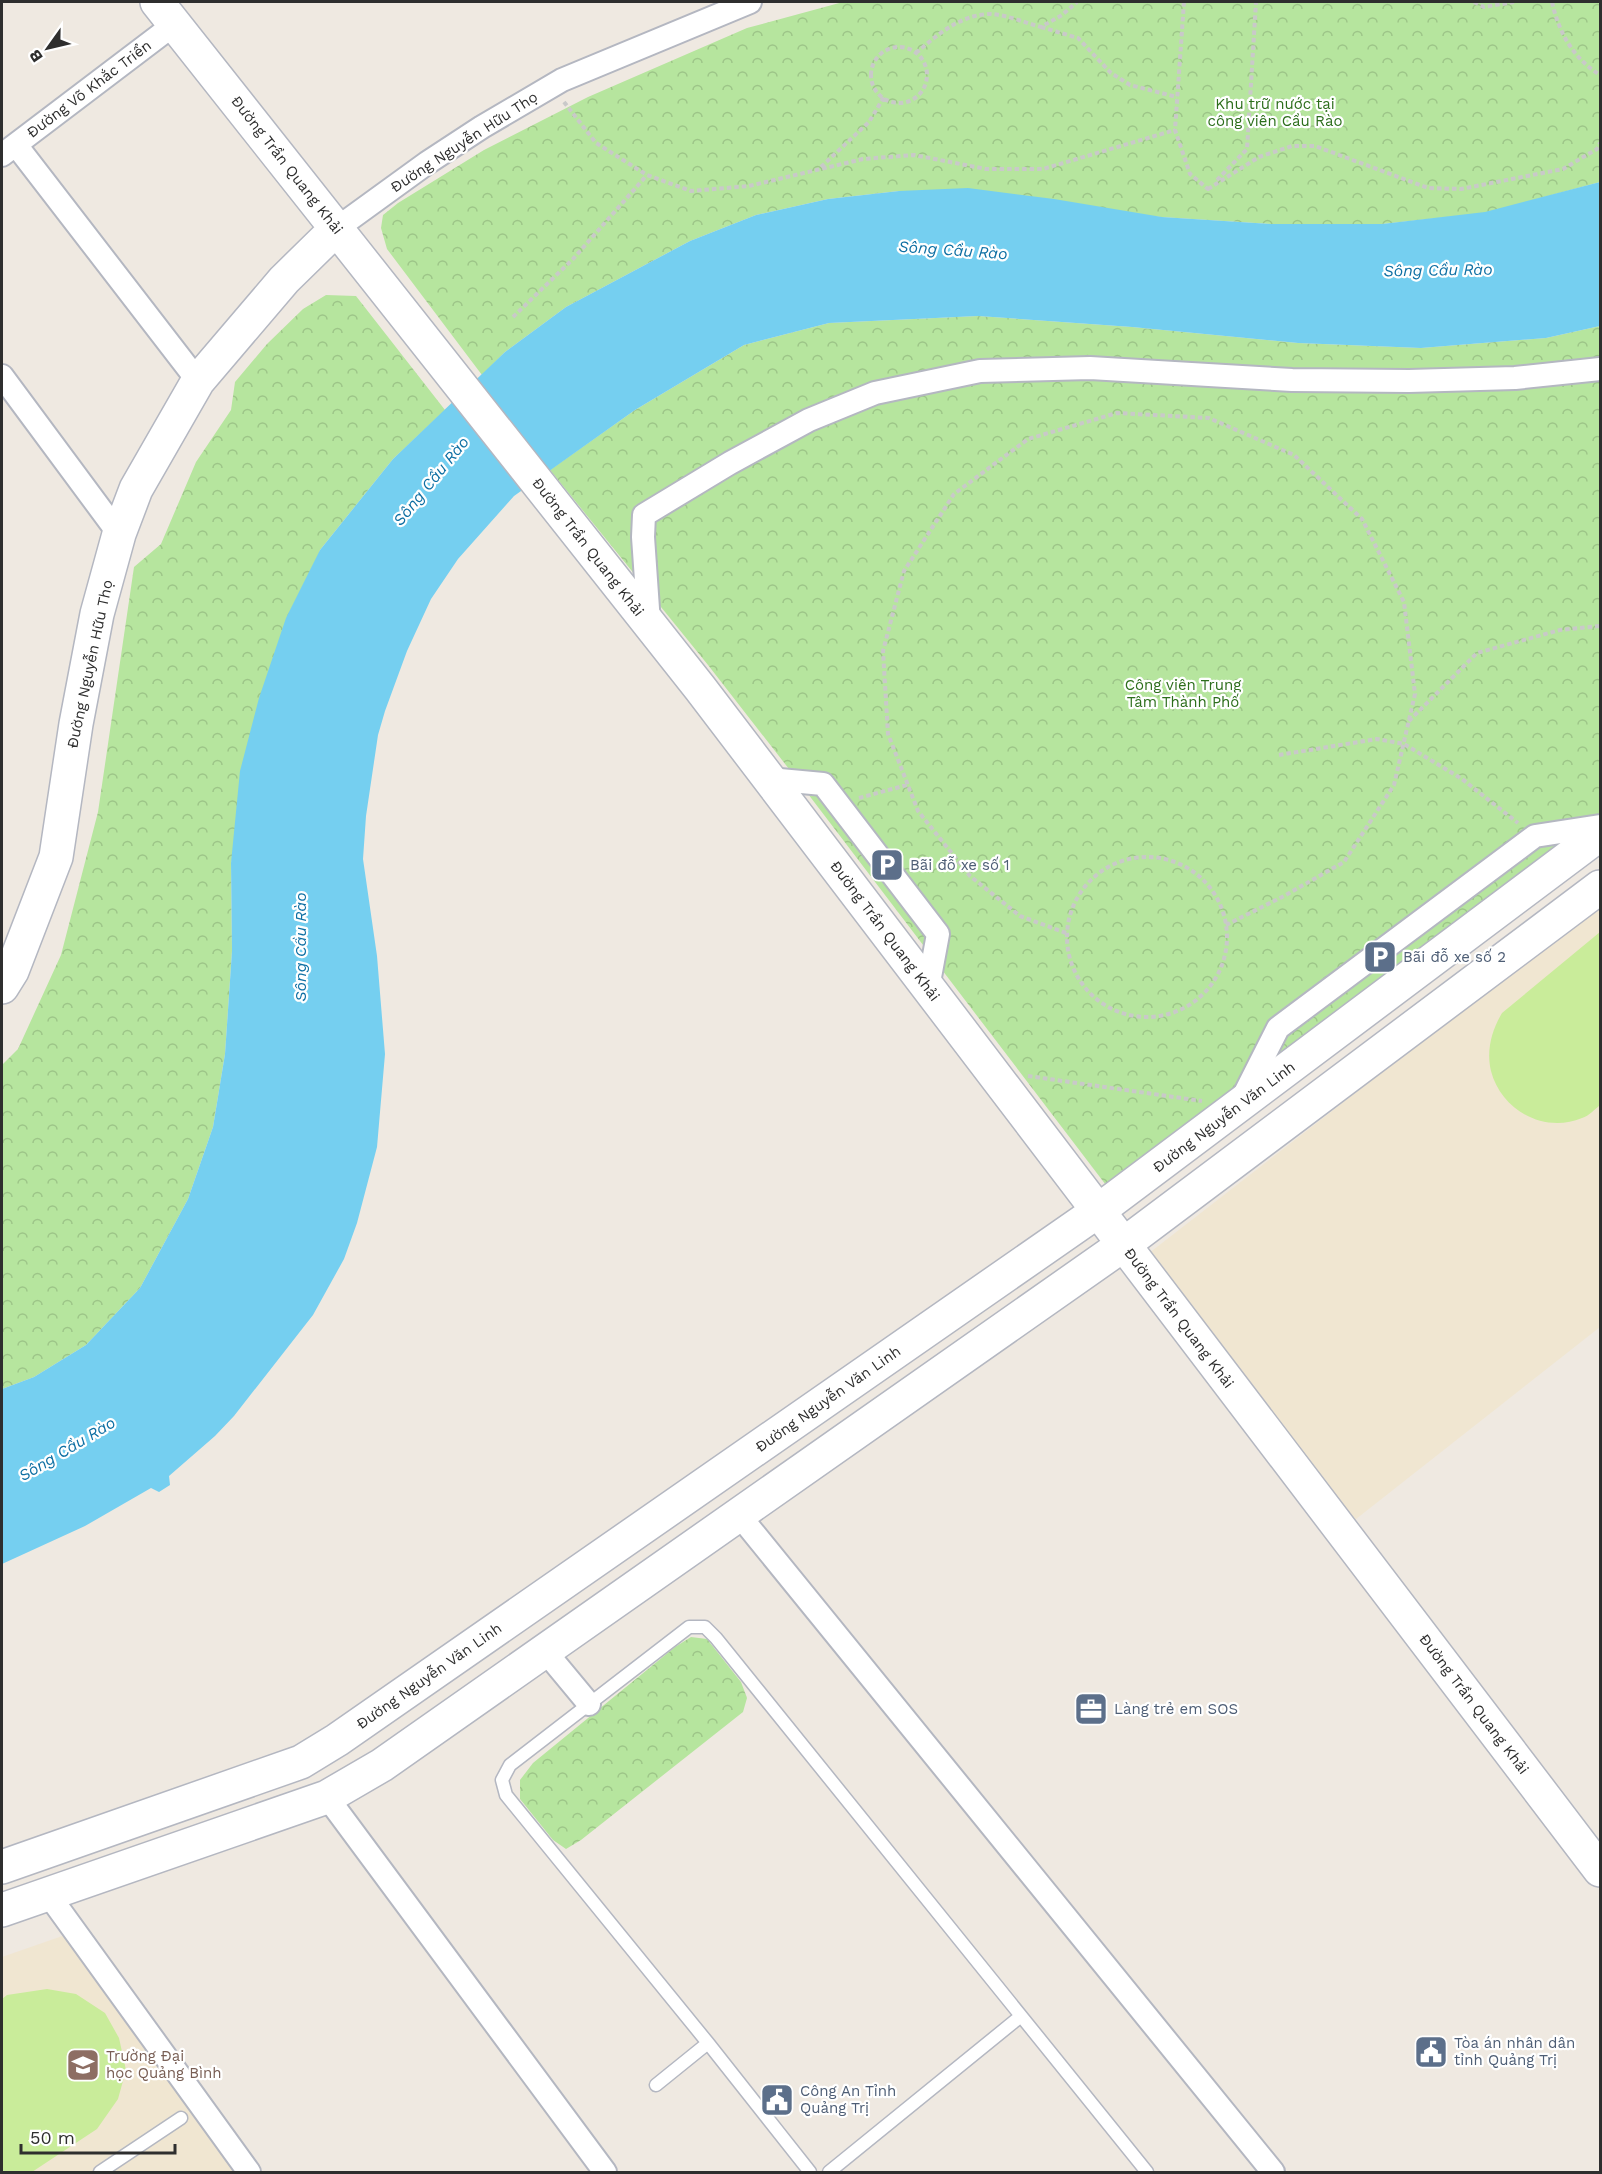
<svg xmlns="http://www.w3.org/2000/svg" width="1602" height="2174" viewBox="0 0 1602 2174" font-family="'Work Sans',sans-serif">
  <style>
    .education { fill: #f0e6d1 }
    .park { fill: url(#park-crowns) }
    .pitch { fill: #c9ec9a }
    .water { fill: #75cff0 }
    .lines { fill: none; stroke-linecap: round; stroke-linejoin: round }
    .lane-casing { stroke: #b4b7c1; stroke-width: 15 }
    .street-casing { stroke: #b4b7c1; stroke-width: 26 }
    .secondary-casing { stroke: #b4b7c1; stroke-width: 36 }
    .path { stroke: #c9c9c9; stroke-width: 4; stroke-dasharray: 4.5 3; stroke-linecap: butt }
    .lane { stroke: #fff; stroke-width: 12 }
    .street { stroke: #fff; stroke-width: 22 }
    .secondary { stroke: #fff; stroke-width: 33 }
    .labels { text-anchor: middle; dominant-baseline: central; stroke-width: 4.5; stroke-linejoin: round; paint-order: stroke }
    .street-label { font-size: 15px; fill: #2e2e2e; stroke: #fff }
    .park-label { font-size: 15px; fill: #2c6e1b; stroke: #fff }
    .service-label { font-size: 15px; fill: #4e5e75; stroke: #fff; text-anchor: start }
    .education-label { font-size: 15px; fill: #785e54; stroke: #fff; text-anchor: start }
    .water-label { font-size: 16px; font-style: italic; fill: #0d6fa3; stroke: #fff }
  </style>
  <defs>
    <pattern id="park-crowns" width="20" height="18" patternUnits="userSpaceOnUse" patternTransform="scale(1.5)"><rect width="20" height="18" fill="#b6e59e"/><path d="M2 6a3 3 0 1 1 6 0M12 15a3 3 0 1 1 6 0" fill="none" stroke="#9dc588"/></pattern>
  </defs>
  <rect width="100%" height="100%" fill="#efe9e1"/>
  <path class="education" d="M1600,903v424l-249,196 -207,-266z
    M71,1933l169,239h-238v-215z"/>
  <path class="park" d="M843,2h757v180l-115,31 -103,11h-111l-110,-7 -262,-26 -71,8 -72,16 -66,26 -124,66 -61,45 -23,23 -95,-126 -6,-21 2,-13 15,-12 86,-53 104,-53 159,-69z
    M326,295l30,1 89,114 -52,49 -73,91 -89,313 1,88 -7,103 -12,73 -25,72 -48,89 -54,57 -52,32 -32,12v-324l16,-16 43,-94 37,-143 36,-245 27,-23 35,-82 35,-52 4,-28 32,-38 36,-35z
    M978,316l154,11 166,16 123,5 125,-10 54,-12v504l-488,363 -323,-424 -81,-104 -158,-195 85,-60 109,-65 85,-22z
    M691,1637l16,2 34,43 6,16 -4,14 -162,128 -15,9 -13,-9 -33,-41v-19l13,-17 142,-116z"/>
  <path class="pitch" d="M1600,932v173c-5,4 -11,11 -18,13 -38,16 -81,-8 -91,-47 -5,-21 1,-41 11,-58z
    M47,1989l29,5 29,19 14,25 7,32 -8,29 -21,30 -65,43h-30v-173l5,-4z"/>
  <path class="water" d="M1600,182v144l-54,12 -125,10 -123,-5 -166,-16 -154,-11 -149,7 -85,22 -109,65 -121,86 -56,63 -27,40 -24,52 -22,60 -7,24 -12,81 -3,43 14,97 8,98 -8,93 -20,76 -13,36 -31,56 -79,101 -19,20 -46,40 1,9 -11,7 -8,-4 -66,38 -83,38v-175l32,-12 52,-32 54,-57 48,-89 25,-72 12,-73 7,-103 -1,-88 9,-92 19,-73 27,-80 34,-68 73,-91 112,-107 61,-45 124,-66 66,-26 72,-16 71,-8 69,-3 86,11 108,18 109,7h111l103,-12z"/>
  <g class="lines">
    <defs>
      <path id="lane" d="M656,2085l52,-42
        M100,2172l81,-54
        M810,2172l-102,-129 -202,-248 -4,-15 8,-15 179,-138h16l11,11 431,534
        M829,2172l192,-156"/>
      <path id="street" d="M16,145l182,236
        M2,155l174,-132
        M336,229l91,-66 55,-36 80,-47 188,-78
        M2,376l117,158
        M649,623l-6,-86 1,-22 86,-52 79,-43 66,-27 105,-22 110,-3 202,12 117,1 106,-3 85,-9
        M769,779l54,5 115,150 -10,54
        M1242,1099l36,-71 257,-192 65,-10
        M739,1515l534,657
        M545,1651l44,53
        M327,1797l278,375
        M48,1894l201,278"/>
      <path id="secondary" d="M157,2l543,686 900,1182
        M2,987l10,-16 44,-114 20,-133 21,-110 22,-80 17,-45 62,-108 86,-101 52,-51
        M2,1867l299,-105 36,-22 761,-529 502,-377
        M2,1910l325,-113 55,-32 741,-520 477,-358"/>
    </defs>
    <use href="#lane" class="lane-casing"/>
    <use href="#street" class="street-casing"/>
    <use href="#secondary" class="secondary-casing"/>
    <path class="path" d="M1184,2l-9,128 15,44 18,15 1,-2
      M1474,2l10,5 30,-5
      M1552,2c7,31 21,56 48,73
      M1041,27l37,11 33,35 19,12 47,12
      M871 75a28 28 0 1 1 56 0a28 28 0 1 1-56 0Z
      M916,53c21,-18 45,-39 75,-39 16,1 35,9 50,13l21,-12 15,-13
      M564,102l32,41 51,32 44,16 58,-5 114,-27 51,-4 72,14h57l132,-39
      M821,167l48,-45 15,-25
      M1217,180l30,-31 9,-147
      M1208,189l51,-32 33,-11h23l113,42 33,1 102,-20 34,-20 3,-6
      M513,317l60,-58 74,-84
      M1409,721l68,-68 83,-23 40,-4
      M1279,755l98,-16 27,5 58,35 56,44
      M859,798l48,-13
      M1067 937a80 80 0 1 1 160 0a80 80 0 1 1-160 0Z
      M1066,933l-46,-17 -50,-40 -52,-65 -30,-77 -5,-83 21,-80 50,-77 74,-55 89,-26 92,5 85,37 68,64 42,83 11,92 -21,91 -50,77 -60,34 -58,29
      M1028,1076l174,25"/>
    <use href="#lane" class="lane"/>
    <use href="#street" class="street"/>
    <use href="#secondary" class="secondary"/>
  </g>
  <defs>
    <symbol id="parking-square" viewBox="-11 -11 22 22"><rect x="-9" y="-9" width="18" height="18" rx="4" fill="#5c6f8a" stroke="#fff"/><path d="M-3.5-5.5H1a3.5 3.5 0 0 1 0 7H-1V5.5H-3.5ZM-1-3.4V-.6H.8a1.4 1.4 0 0 0 0-2.8Z" fill="#fff"/></symbol>
    <symbol id="office-square" viewBox="-11 -11 22 22"><rect x="-9" y="-9" width="18" height="18" rx="4" fill="#5c6f8a" stroke="#fff"/><path d="M-6-3h4V-5.5h4V-3h4V5H-6ZM-1-4.5V-3h2v-1.5ZM-6 0V1H6V0Z" fill="#fff"/></symbol>
    <symbol id="civic-square" viewBox="-11 -11 22 22"><rect x="-9" y="-9" width="18" height="18" rx="4" fill="#5c6f8a" stroke="#fff"/><path d="M-.6-6.5H3V-4.5H.6V-3L4-1V1h2V6H-6V1h2V-1L-.6-3ZM-1.2 2.5V6h2.4V2.5Z" fill="#fff"/></symbol>
    <symbol id="university-square" viewBox="-11 -11 22 22"><rect x="-9" y="-9" width="18" height="18" rx="4" fill="#8d6e63" stroke="#fff"/><path d="M0-5L7-2L0 1L-7-2ZM-4 1L0 2.5L4 1V4Q0 6-4 4Z" fill="#fff"/></symbol>
  </defs>
  <g fill-rule="evenodd">
    <use href="#parking-square" x="868" y="846" width="38" height="38"/>
    <use href="#parking-square" x="1361" y="938" width="38" height="38"/>
    <use href="#office-square" x="1072" y="1690" width="38" height="38"/>
    <use href="#civic-square" x="1412" y="2033" width="38" height="38"/>
    <use href="#university-square" x="64" y="2046" width="38" height="38"/>
    <use href="#civic-square" x="758" y="2081" width="38" height="38"/>
  </g>
  <g class="labels">
    <g class="street-label">
      <text transform="translate(89 89) rotate(-37)">Đường Võ Khắc Triển</text>
      <text transform="translate(464 142) rotate(-33)">Đường Nguyễn Hữu Thọ</text>
      <text transform="translate(287 165) rotate(52)">Đường Trần Quang Khải</text>
      <text transform="translate(588 547) rotate(52)">Đường Trần Quang Khải</text>
      <text transform="translate(90 664) rotate(-78)">Đường Nguyễn Hữu Thọ</text>
      <text transform="translate(885 931) rotate(53)">Đường Trần Quang Khải</text>
      <text transform="translate(1224 1117) rotate(-37)">Đường Nguyễn Văn Linh</text>
      <text transform="translate(1179 1318) rotate(53)">Đường Trần Quang Khải</text>
      <text transform="translate(828 1399) rotate(-35)">Đường Nguyễn Văn Linh</text>
      <text transform="translate(429 1676) rotate(-35)">Đường Nguyễn Văn Linh</text>
      <text transform="translate(1474 1704) rotate(53)">Đường Trần Quang Khải</text>
    </g>
    <g class="park-label">
      <text x="1275" y="104">Khu trữ nước tại<tspan x="1275" dy="17">công viên Cầu Rào</tspan></text>
      <text x="1183" y="685">Công viên Trung<tspan x="1183" dy="17">Tâm Thành Phố</tspan></text>
    </g>
    <g class="service-label">
      <text x="910" y="865">Bãi đỗ xe số 1</text>
      <text x="1403" y="957">Bãi đỗ xe số 2</text>
      <text x="1114" y="1709">Làng trẻ em SOS</text>
      <text x="1454" y="2043">Tòa án nhân dân<tspan x="1454" dy="17">tỉnh Quảng Trị</tspan></text>
      <text x="800" y="2091">Công An Tỉnh<tspan x="800" dy="17">Quảng Trị</tspan></text>
    </g>
    <g class="education-label">
      <text x="106" y="2056">Trường Đại<tspan x="106" dy="17">học Quảng Bình</tspan></text>
    </g>
    <g class="water-label">
      <text transform="translate(953 250) rotate(4)">Sông Cầu Rào</text>
      <text transform="translate(1438 270) rotate(-1)">Sông Cầu Rào</text>
      <text transform="translate(431 481) rotate(-51)">Sông Cầu Rào</text>
      <text transform="translate(300 947) rotate(-90)">Sông Cầu Rào</text>
      <text transform="translate(67 1449) rotate(-31)">Sông Cầu Rào</text>
    </g>
  </g>
  <rect width="1602" height="2174" fill="none" stroke="#2e2e2e" stroke-width="6"/>
  <g transform="translate(48 48) rotate(236)" stroke="#ffffff" stroke-width="4.5" paint-order="stroke">
  <path d="M0-4.5L10 22L0 15L-10 22Z" fill="#2e2e2e"/>
  <text y="-9" font-size="16" font-weight="bold" text-anchor="middle" fill="#2e2e2e">B</text>
  </g>
  <path d="M21 2144v9h154v-9" fill="none" stroke="#2e2e2e" stroke-width="3"/>
  <text x="30" y="2144" font-size="18" fill="#2e2e2e" stroke="#ffffff" stroke-width="4.5" paint-order="stroke">50 m</text>
</svg>
